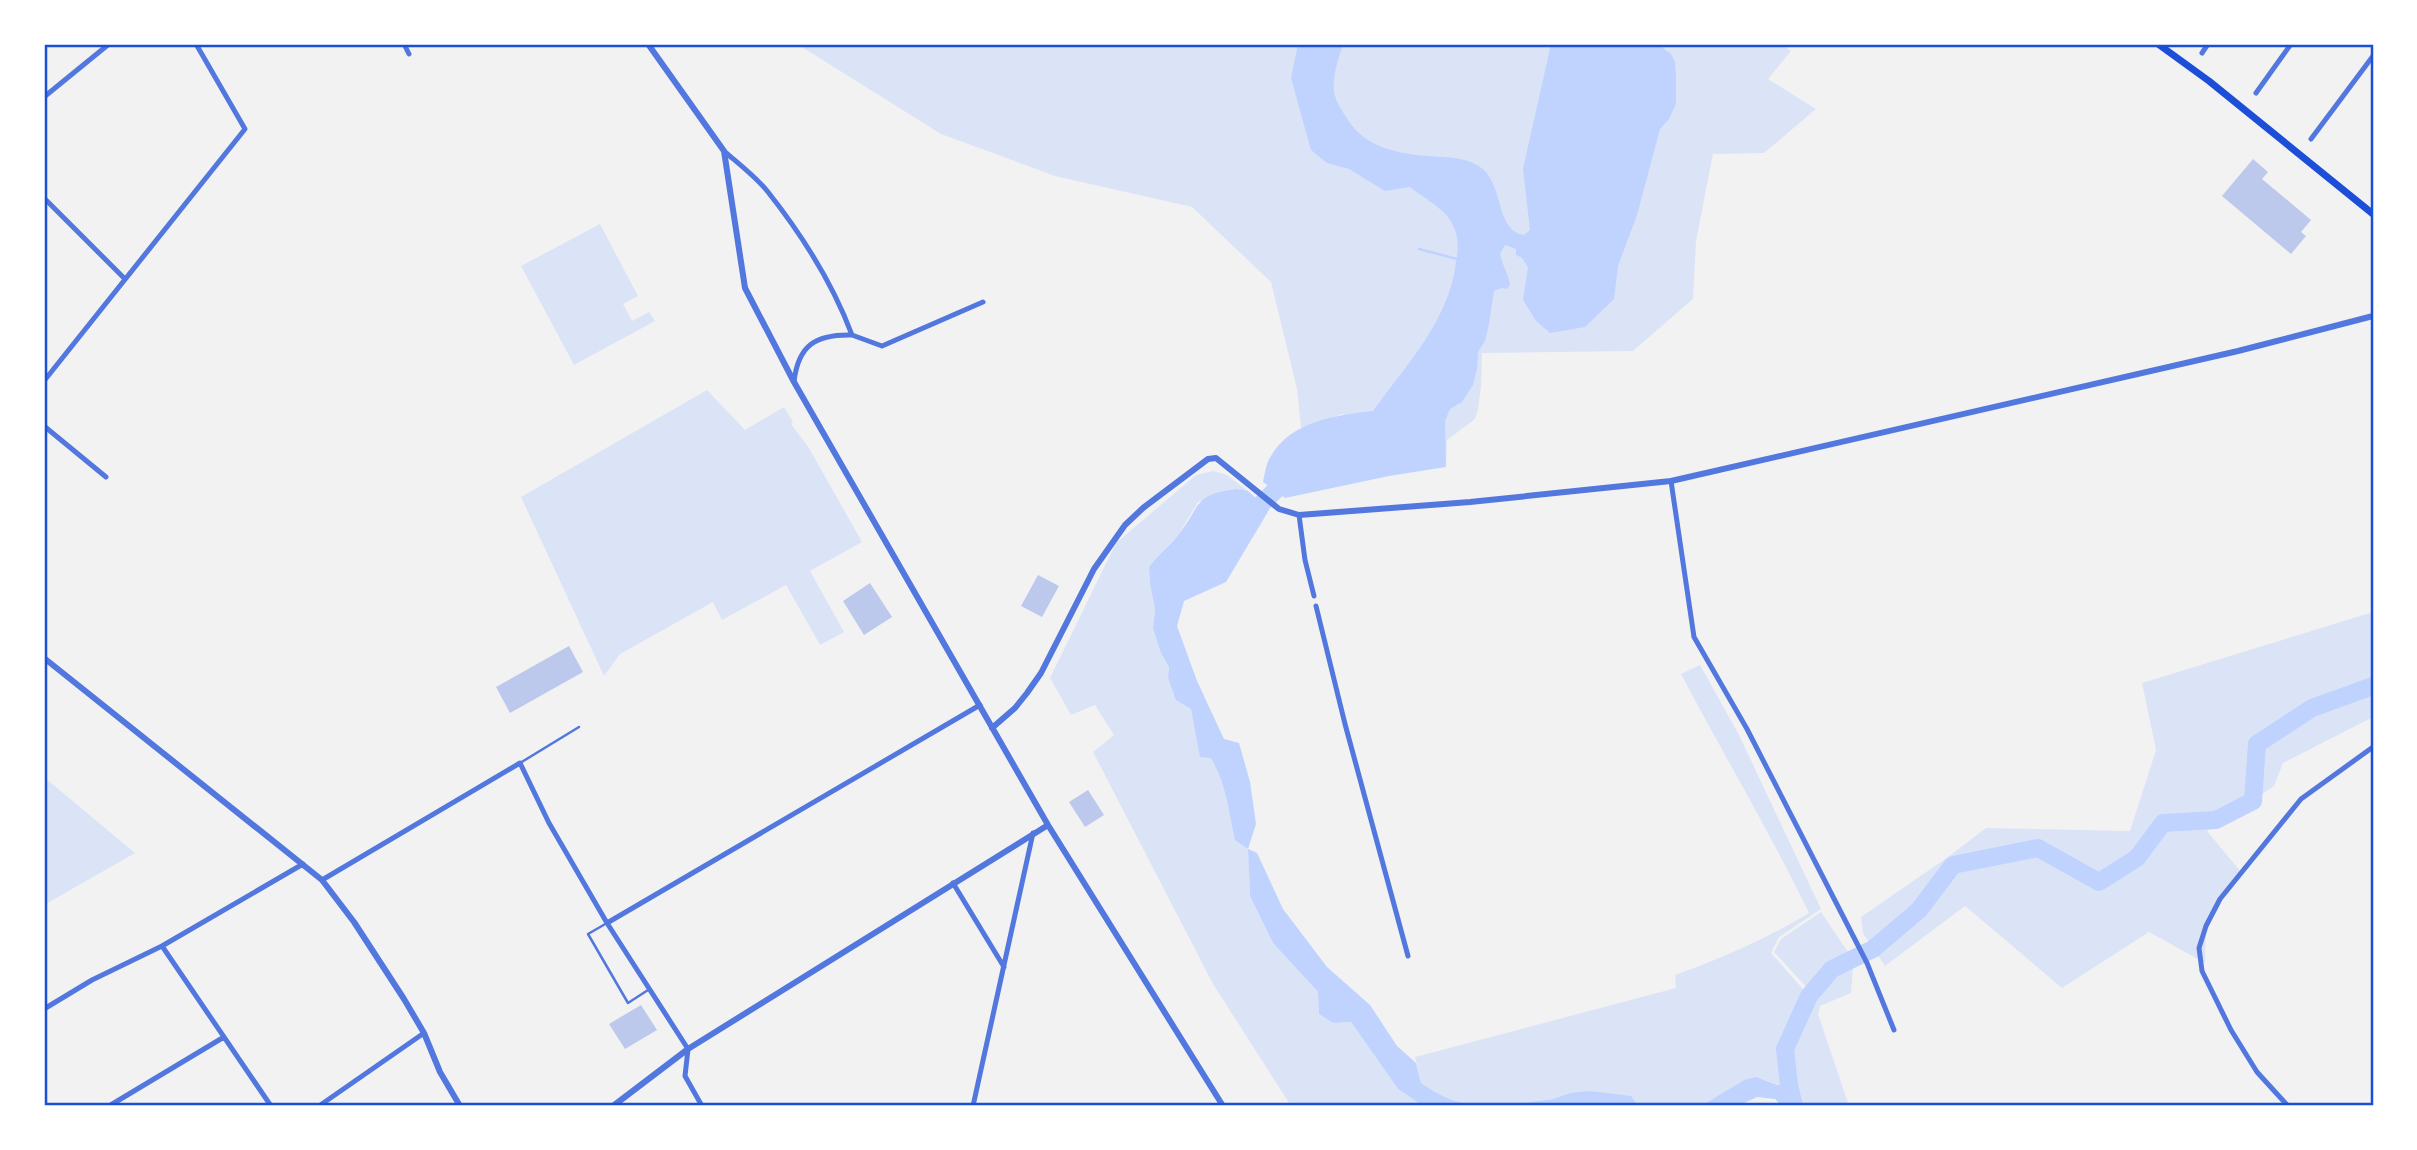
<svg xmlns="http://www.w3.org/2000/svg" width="2417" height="1150" viewBox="0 0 2417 1150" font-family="'DejaVu Sans',sans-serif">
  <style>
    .green { fill: #dbe4f7 }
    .water { fill: #bfd3fe }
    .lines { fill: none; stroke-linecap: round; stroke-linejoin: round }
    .stream { stroke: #bfd3fe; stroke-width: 2.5 }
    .river { stroke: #bfd3fe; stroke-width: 18 }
    .building { fill: #bdc9ec }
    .service { stroke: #5277de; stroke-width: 2.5 }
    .minor { stroke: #5277de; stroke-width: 5 }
    .tertiary { stroke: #5277de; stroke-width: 6 }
    .secondary { stroke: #1d4ed8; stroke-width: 7 }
    .neatline { fill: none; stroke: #1d4ed8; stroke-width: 2.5 }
  </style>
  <rect width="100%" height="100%" fill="#f2f2f2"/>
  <path class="green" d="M797,44h984l10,7 -23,28 48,30 -52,44 -51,1 -17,87 -3,58 -60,52 -151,2 -1,33 -3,23 -3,10 -28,21 -1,27 -103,-53 -42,14 -4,-39 -26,-107 -79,-75 -137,-31 -114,-42z
    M600,224l38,72 -15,8 9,17 17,-9 6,9 -81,44 -53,-99z
    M707,390l38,40 39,-23 9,15 -2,2 18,24 53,94 -52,29 34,61 -24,13 -34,-60 -64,35 -9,-18 -93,52 -16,22 -83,-179z
    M1213,471l14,4 21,16h-24l-26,11 -19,32 -30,33 1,17 5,25 -2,21 8,23 8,14 -1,11 23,31 5,17 23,45 29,78 2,47 23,47 45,49 1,22 14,9 18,-1 47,67 25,17h-132l-78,-122 -120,-232 21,-17 -19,-30 -24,10 -21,-37 66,-135 80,-68z
    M2373,612v105l-90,46 -9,23 -67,45 34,41 -21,27 -14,27 -1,37 -56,-31 -87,56 -97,-82 -80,60 -22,-33 -2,-16 87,-60 38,-29 144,3 26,-81 -14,-67z
    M1700,665l39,70 82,174 -42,28 -8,16 39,44 27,-24 16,-5 -2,25 -31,13 -2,8 31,92h-56l-9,-21h-7l-12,-5h-21l-43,26h-63l-8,-10 -60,-3 -17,6 -55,7h-20l-20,-3 -13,-5 -24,-15 -6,-26 261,-69 -1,-13c47,-17 91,-36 134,-62 -39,-81 -86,-159 -128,-239z
    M44,777l91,76 -91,52z
    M1821,912l27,40 5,13 -18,5 -4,-4 -22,24 -35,-38 7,-13z"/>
  <path class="water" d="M1298,44h45c-4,13 -11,33 -9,47 1,10 9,21 14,29 17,27 50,34 80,36 20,2 40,0 56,14 19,18 13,62 40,65l6,-5 -7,-61 28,-125h107l13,10 4,8 1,15v27l-7,15 -9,10 -23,86 -19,51 -4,33 -29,28 -35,6 -14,-12 -13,-21 5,-33 -6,-9 -6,-3v-6l-11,-4 -5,9c2,11 9,21 10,31l-3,4 -5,-1 -8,3 -5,33 -4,17 -7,11 -1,17 -4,16 -11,17 -12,7 -5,12 1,46 -57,9 -104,22 -22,-16c2,-9 3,-19 8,-26 20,-35 66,-41 102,-45 33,-46 75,-89 83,-148 3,-18 3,-30 -8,-46 -9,-11 -27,-21 -38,-30l-25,4 -36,-22 -22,-6 -16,-13 -20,-72z
    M1237,489l11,2 21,19 -43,72 -42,19 -7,25 20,55 27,58 15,4 11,39 6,42 -8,25 9,4 26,56 44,58 43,38 27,41 19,17 5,20c21,14 32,19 57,23h-55l-25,-17 -47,-67 -18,1 -14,-9 -1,-22 -45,-49 -23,-47 -2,-47 -13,-9c-6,-28 -9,-57 -24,-82l-11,-1 -9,-48 -15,-9 -8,-22 1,-11 -8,-14 -8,-24 2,-20 -5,-25 -1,-17c9,-12 21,-21 30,-33 23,-29 13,-39 58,-45z
    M1756,1077l21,8h7l9,21h-11l-7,-7 -18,-2 -19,9h-37l43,-26z
    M1589,1091l42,5 7,10h-140l55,-7 17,-6z"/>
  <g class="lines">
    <path class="stream" d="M1419,249l38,10"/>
    <path class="river" d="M1245,520l45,-44
      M1794,1106l-5,-21 -4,-36 24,-53 23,-27 41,-20 46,-39 34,-45 85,-17 61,34 38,-24 26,-35 53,-3 37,-19 4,-57 55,-36 61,-22"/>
  </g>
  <path class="building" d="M2253,159l15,13 -6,7 49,41 -10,12 5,4 -15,18 -69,-58z
    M1038,575l21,11 -17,31 -21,-11z
    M870,583l22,34 -28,18 -21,-34z
    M569,646l14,26 -73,41 -14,-26z
    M1088,790l16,25 -19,12 -16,-25z
    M641,1005l16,25 -32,19 -16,-25z"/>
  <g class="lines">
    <path class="service" d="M520,763l59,-36
      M607,923l-19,11 40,69 20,-13"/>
    <path class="minor" d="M404,44l5,10
      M2202,53l6,-9
      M2256,93l35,-49
      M44,97l65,-53
      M2311,139l62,-83
      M725,152c14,12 31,25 43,40 34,43 65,92 84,143l30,11 101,-44
      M44,198l81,81
      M44,381l201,-252 -49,-85
      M794,382c4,-37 22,-48 58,-47
      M44,426l62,51
      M1671,481l23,156 53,92 120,234 27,67
      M1299,515l6,45 9,36
      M1316,606l29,118 63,232
      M322,880l198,-117 29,60 58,100 81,126 -3,27 17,30
      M953,883l51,84
      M607,923l373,-218
      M162,946l109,160
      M44,1009l48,-29 70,-34 141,-82
      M109,1106l115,-69
      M319,1106l105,-73
      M973,1106l60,-273
      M2288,1106l-31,-34 -26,-42 -29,-59 -3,-23 7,-22 14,-27 81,-100 72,-52"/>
    <path class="tertiary" d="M648,44l76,107 21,137 49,94 254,443 175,281
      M44,658l278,222 32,42 50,77 20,34 16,39 20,34
      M992,728l23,-20 12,-15 14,-20 53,-104 31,-44 18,-17 65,-49 8,-1 63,51 20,6 171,-13 201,-21 567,-130 135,-35
      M613,1106l75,-57 360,-224"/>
    <path class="secondary" d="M2158,44l51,37 164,133"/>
  </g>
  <rect width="2417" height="1150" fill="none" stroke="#ffffff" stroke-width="91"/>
  <rect x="46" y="46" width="2326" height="1058" class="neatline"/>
</svg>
